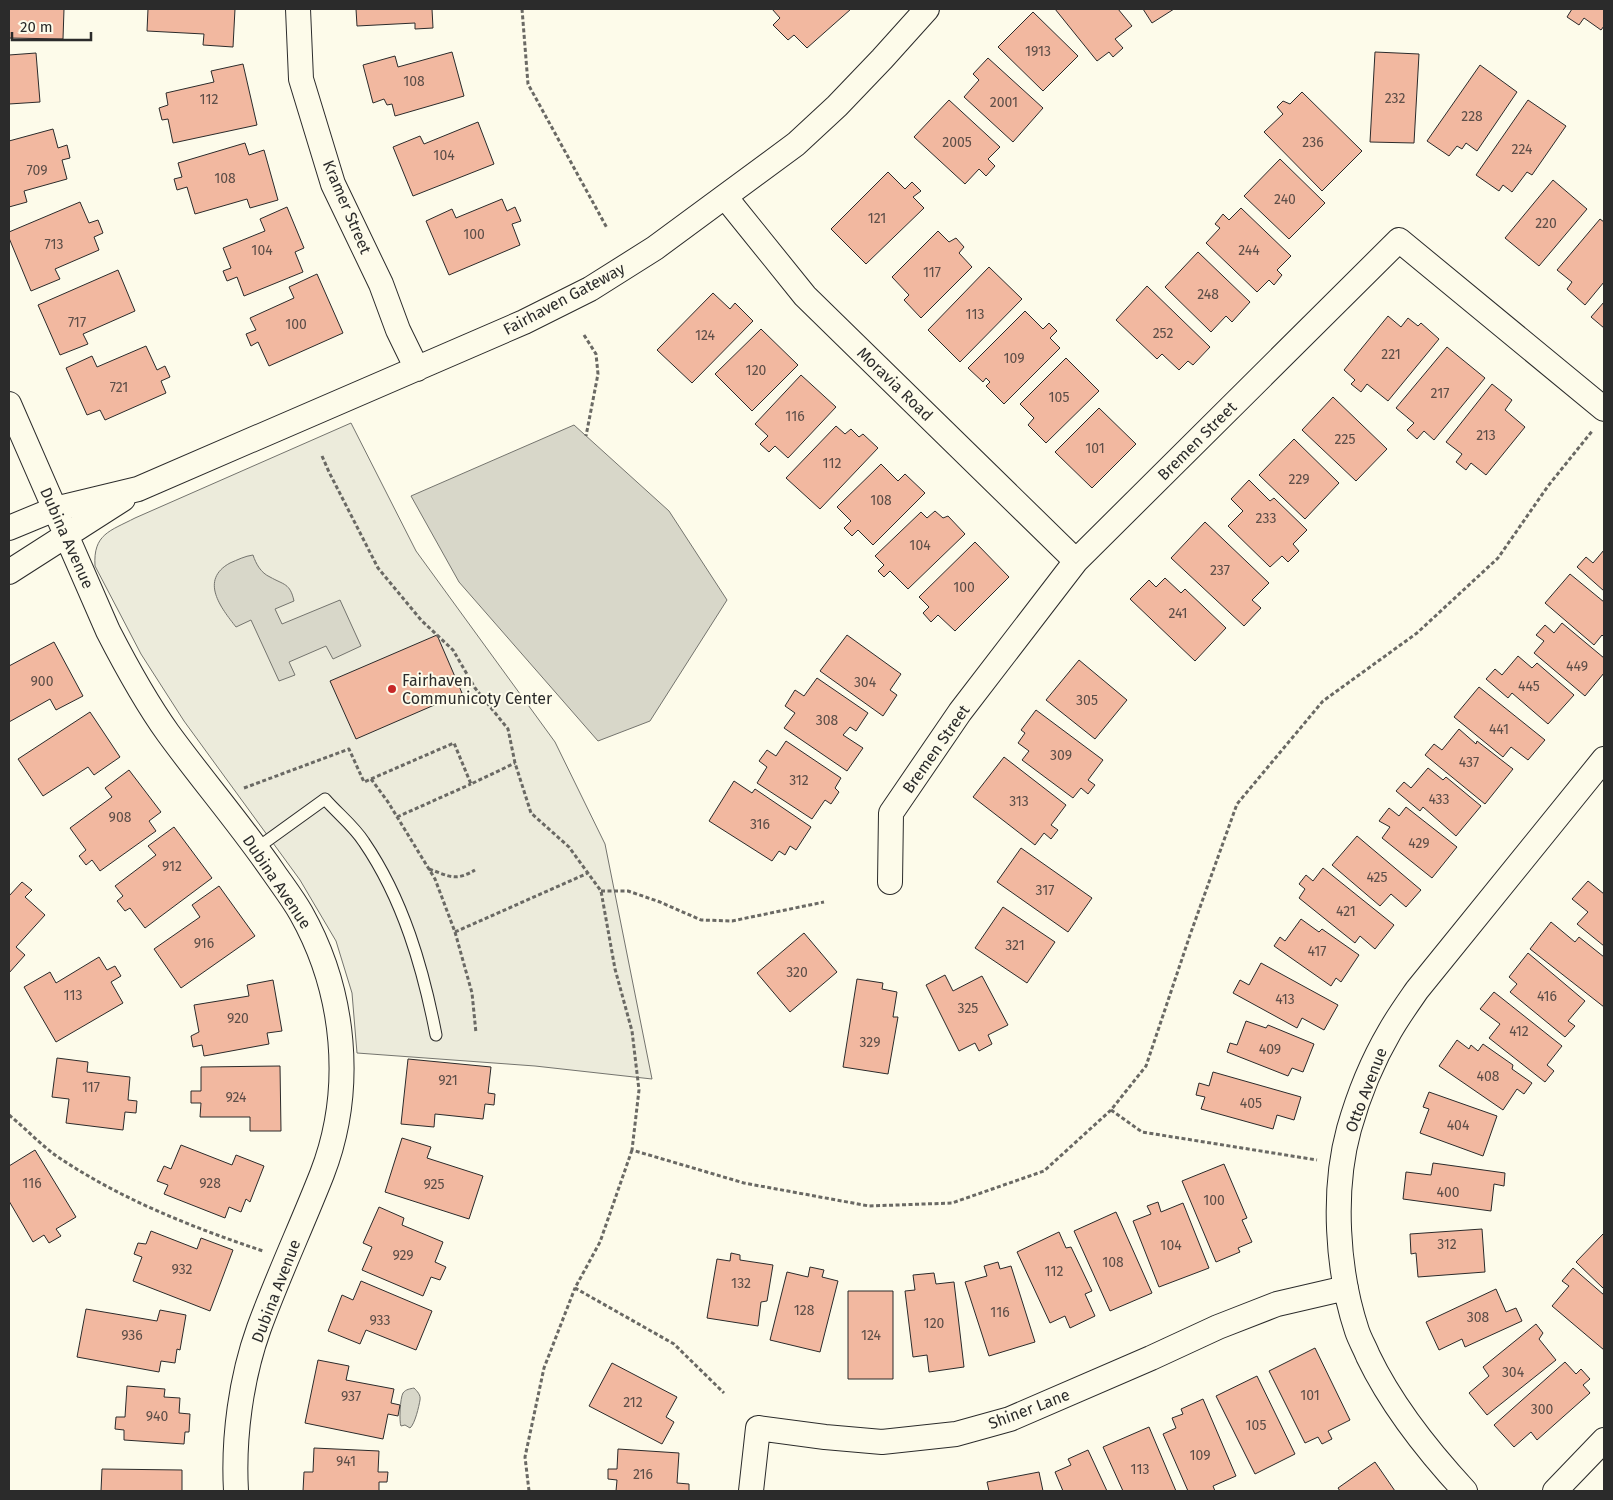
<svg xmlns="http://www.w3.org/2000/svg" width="1613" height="1500" viewBox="0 0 1613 1500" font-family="'Fira Sans',sans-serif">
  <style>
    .green { fill: #ecebdb; stroke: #74746e }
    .water { fill: #d8d7c9; stroke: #74746e }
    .building { fill: #f2b8a0; stroke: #2b2b2b }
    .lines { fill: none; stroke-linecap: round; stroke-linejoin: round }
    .lane-casing { stroke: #2b2b2b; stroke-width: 13 }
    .street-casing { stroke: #2b2b2b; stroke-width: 26 }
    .path { stroke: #6a6964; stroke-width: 3; stroke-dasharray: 4 2.5; stroke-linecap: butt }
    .lane { stroke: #fdfbea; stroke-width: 11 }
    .street { stroke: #fdfbea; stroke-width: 24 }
    .poi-dot { fill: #c62828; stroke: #fdfbea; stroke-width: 2 }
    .labels { text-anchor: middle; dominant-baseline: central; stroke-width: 4; stroke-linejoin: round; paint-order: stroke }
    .number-label { font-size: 14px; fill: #5d4e48 }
    .street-label { font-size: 16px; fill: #2b2b2b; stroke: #fdfbea }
    .poi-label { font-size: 16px; fill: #2b2b2b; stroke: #fdfbea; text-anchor: start }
  </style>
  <rect width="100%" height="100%" fill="#fdfbea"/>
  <path class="green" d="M351,423l65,128 139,191 50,102 47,235 -117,-13 -178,-13 -5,-60 -16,-52 -36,-61 -116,-159 -43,-67 -46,-88c-2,-32 15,-35 40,-48z"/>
  <path class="water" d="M574,425l95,86 58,89 -77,121 -52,20 -139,-159 -48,-86z
    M253,555c3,9 8,18 17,22 14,8 20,6 24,24l-19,8 7,15 58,-24 21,46 -28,13 -7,-13 -37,16 6,13 -16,6 -28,-61 -15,7c-15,-19 -37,-47 -6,-64 7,-3 15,-7 23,-8z
    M414,1388c3,3 7,7 6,12 -1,6 -5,24 -10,28l-5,-3 -4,1c-2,-4 -1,-28 2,-33 3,-4 7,-4 11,-5z"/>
  <path class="building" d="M9,9h55l-1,30 -54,-1z
    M148,9h87l-2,38 -30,-2 1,-11 -57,-3z
    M356,9h76l1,19 -18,1v-6l-58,3z
    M772,9h79l-44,39 -13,-13 -6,5 -15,-15 7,-7z
    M1055,9h63l14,17 -17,13 8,9 -10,9 -4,-5 -12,9z
    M1143,9h31l-22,14z
    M1572,9h32v17l-3,4 -17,-12 -5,7 -12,-8z
    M1033,12l45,44 -35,35 -45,-44z
    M452,52l12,44 -69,20 -3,-12 -5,1 -3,-6 -11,4 -10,-38 32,-9 3,11z
    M1375,52l44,2 -5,89 -44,-1z
    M36,53l4,49 -31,2v-49z
    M988,58l55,50 -30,34 -49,-45 15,-17 -6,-6z
    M243,64l14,61 -84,18 -5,-24 -6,1 -3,-12 9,-3 -2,-12 48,-11 -3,-11z
    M1480,65l37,27 -40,59 -11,-8 -4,6 -5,-3 -8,10 -22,-15z
    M1302,92l60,59 -40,40 -58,-59 19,-18 -6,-7 6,-6 7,3z
    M949,100l51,47 -12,12 7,7 -9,10 -7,-7 -14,15 -51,-47z
    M1528,100l38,26 -34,49 -5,-3 -15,20 -9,-7 -4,6 -23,-16z
    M478,122l16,42 -81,32 -20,-49 27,-11 4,8z
    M53,129l5,19 9,-3 3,13 -8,2 5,19 -43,12 3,11 -18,5v-66z
    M245,143l4,12 15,-5 14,50 -28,8 -3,-9 -52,15 -8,-27 -10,3 -3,-11 8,-2 -4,-14z
    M1280,159l45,44 -36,36 -45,-43z
    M888,172l17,17 7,-7 9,9 -8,6 11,11 -58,56 -35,-35z
    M1553,180l34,29 -48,57 -34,-28z
    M502,199l5,12 8,-4 6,14 -9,3 8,21 -71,30 -23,-54 26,-12 4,9z
    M80,202l9,21 9,-3 5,13 -9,4 5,13 -44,19 5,10 -29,12 -22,-53v-6z
    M287,207l17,41 -9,4 8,20 -59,24 -7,-19 -10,4 -4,-10 8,-3 -8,-20 42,-17 -5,-12z
    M1241,208l50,48 -14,14 5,5 -8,10 -5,-5 -12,12 -51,-49 14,-15 -5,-4 8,-10 6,6z
    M1600,219l4,3v60l-19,23 -18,-16 5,-7 -15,-12z
    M938,231l11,11 7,-4 8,9 -5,6 13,14 -51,51 -17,-18 5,-5 -17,-18z
    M1198,252l52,50 -18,20 -6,-6 -15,16 -46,-45z
    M989,267l33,32 -62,63 -32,-32z
    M118,270l17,41 -52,23 5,10 -28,11 -22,-50z
    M317,274l26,59 -74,33 -11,-24 -7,4 -5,-12 10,-4 -6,-12 44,-20 -5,-11z
    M1147,286l63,61 -17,18 -5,-4 -9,9 -17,-16 -5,5 -41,-39z
    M713,293l17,16 5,-6 18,18 -61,62 -35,-33z
    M1604,302v26l-13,-11z
    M1025,311l18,18 6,-6 8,8 -7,7 10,10 -56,56 -18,-18 4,-4 -4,-4 -3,4 -15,-14z
    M1388,316l13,11 7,-9 10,8 3,-3 18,16 -51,62 -21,-17 -6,8 -10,-8 4,-4 -11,-10z
    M761,329l37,36 -46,46 -37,-37z
    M146,346l11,24 8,-4 5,11 -9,4 5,12 -61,27 -5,-10 -13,5 -21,-47 26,-12 5,11z
    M1447,347l38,31 -51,62 -10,-9 -7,8 -10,-9 7,-7 -18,-15z
    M1066,358l33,33 -53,52 -18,-18 6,-7 -14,-14z
    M801,375l35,32 -48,51 -13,-12 -6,6 -9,-8 8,-8 -13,-12z
    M1492,384l20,16 -7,10 20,17 -39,48 -15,-12 -5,7 -10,-8 6,-8 -16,-12z
    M1333,397l54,52 -31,32 -54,-51z
    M1099,408l37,36 -44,44 -37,-36z
    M836,426l9,8 6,-5 8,8 4,-3 15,14 -58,61 -34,-31z
    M1294,439l45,44 -34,36 -46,-44z
    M881,464l17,17 7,-7 20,19 -52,52 -15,-15 -6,6 -8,-8 7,-7 -14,-14z
    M1249,480l21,21 4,-3 33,32 -14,14 6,7 -11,11 -6,-6 -12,11 -42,-41 15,-15 -12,-12z
    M935,511l8,7 5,-2 17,18 -57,55 -18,-18 -6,6 -6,-6 6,-6 -9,-9 46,-44 6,6z
    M1205,522l64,61 -17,17 9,8 -17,18 -73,-68z
    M975,542l34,35 -54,54 -17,-16 -7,7 -8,-9 6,-6 -10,-10z
    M1604,550v41l-27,-24 9,-10 7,6z
    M1570,574l34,28v35l-2,-2 -8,10 -49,-42z
    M1165,578l16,15 4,-4 41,39 -31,33 -65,-62 19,-19 7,7z
    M1562,623l42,35v15l-19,23 -51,-43 10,-12 -8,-6 9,-10 9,8z
    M437,635l25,58 -106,46 -26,-58z
    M847,635l54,39 -11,16 7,5 -14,21 -63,-45z
    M54,642l29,54 -27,14 -6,-11 -41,23v-56z
    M1518,656l14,12 5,-5 37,32 -26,29 -36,-31 -4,5 -22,-19 9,-10 7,6z
    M1079,660l48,40 -32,39 -49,-39z
    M817,678l51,35 -12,18 -6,-4 -7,8 20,13 -16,23 -63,-43 11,-15 -10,-7 10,-16 9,6z
    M1479,687l66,53 -17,20 -17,-13 -8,10 -49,-40z
    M1036,710l67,50 -15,20 7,5 -7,9 -7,-6 -8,10 -51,-38 7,-9 -11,-8 7,-10 -4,-3z
    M90,712l30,45 -26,18 -6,-8 -45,29 -25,-37z
    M1459,729l17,15 1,-3 36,28 -28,35 -60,-49 9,-11 8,6z
    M786,741l55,37 -6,10 4,4 -8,12 -6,-4 -13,19 -55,-36 10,-16 -8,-6 8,-11 9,6z
    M1004,757l62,48 -15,20 7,5 -7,9 -7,-6 -9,12 -62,-48z
    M1428,768l15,12 3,-3 35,29 -25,30 -33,-29 -3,4 -24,-20 8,-9 7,6z
    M129,770l32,42 -12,9 7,10 -56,40 -8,-11 -6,5 -7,-9 7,-6 -16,-22 42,-31 -7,-9z
    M734,781l18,12 3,-4 56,38 -15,23 -6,-4 -5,9 -6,-4 -7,10 -63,-40z
    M1406,807l51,40 -25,31 -50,-40 8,-11 -11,-6 10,-13 10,8z
    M174,827l38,51 -67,50 -15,-20 -5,3 -8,-10 6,-5 -8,-10 41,-31 -8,-9z
    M1357,836l64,54 -15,17 -15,-13 -11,12 -48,-41z
    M1021,848l71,50 -24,34 -71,-50z
    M1323,868l71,57 -19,24 -15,-13 -5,7 -56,-45 6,-9 -6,-5 7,-9 7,6z
    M1588,881l16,13v52l-27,-22 11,-12 -16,-13z
    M22,882l10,8 -7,7 20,18 -29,32 9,8 -16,18v-77z
    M219,886l36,50 -74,52 -27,-39 46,-32 -8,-12z
    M1003,907l52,35 -28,41 -52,-35z
    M1301,919l18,13 3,-3 37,26 -18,27 -5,-4 -5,8 -57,-40 6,-9 5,4z
    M1551,922l24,20 4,-5 25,20v50l-74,-58z
    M804,933l33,39 -47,40 -33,-39z
    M1528,953l57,48 -17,20 7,5 -10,11 -55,-45 7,-8 -8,-7z
    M99,957l8,13 8,-4 6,10 -10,6 12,21 -67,39 -32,-55 26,-15 6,11z
    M1261,963l77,42 -14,25 -22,-12 -5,10 -64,-35 7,-13 9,5z
    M945,975l8,16 29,-15 26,49 -20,10 4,9 -13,7 -4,-8 -16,8 -33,-66z
    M857,979l26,4 -1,6 15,3 -4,25h5l-10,57 -45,-7z
    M273,980l9,51 -15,2 2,11 -65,12 -2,-11 -9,2 -2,-11 8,-4 -5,-27 55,-9 -2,-11z
    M1494,992l68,54 -15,19 7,6 -9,11 -56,-44 11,-14 -20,-15z
    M1246,1021l20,7 2,-3 46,19 -11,28 -11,-4 -4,8 -61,-24 3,-9 7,2z
    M1457,1040l12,9 2,-4 7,6 5,-7 30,21 -1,4 20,14 -8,11 -7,-5 -14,21 -64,-44z
    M57,1058l31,4 -1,10 43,5 -2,23 9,1 -1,12 -11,-1 -2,18 -57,-7 3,-24 -17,-2z
    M408,1059l83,8 -3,26 7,1 -1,11 -9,-1 -2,15 -48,-5 -1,13 -33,-3z
    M280,1066l1,65h-31v-14h-50l1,-14h-10v-12h10v-24z
    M1213,1072l88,25 -7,23 -17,-5 -4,14 -72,-20 4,-12 -9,-2 3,-12 10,3z
    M1429,1092l68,24 -14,40 -63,-23 9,-24 -6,-2z
    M402,1138l29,9 -4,11 56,18 -14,43 -84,-27z
    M181,1145l51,20 4,-10 28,11 -14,36 -4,-3 -5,13 -12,-5 -4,11 -61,-24 4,-9 -11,-4 7,-15 7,3z
    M35,1150l41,67 -20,12 5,7 -12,7 -5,-8 -11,7 -24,-41v-35z
    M1433,1163l72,10 -1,13 -10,-2 -3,27 -88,-12 3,-27 25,3z
    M1224,1164l23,54 -5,2 10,22 -14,6 2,4 -24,10 -34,-81z
    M1158,1202l3,10 22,-9 26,65 -50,19 -26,-66 18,-7 -4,-8z
    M379,1207l25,11 -2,7 41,17 -8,20 11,5 -6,13 -9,-3 -8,19 -61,-26 10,-23 -9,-4z
    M1116,1212l36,81 -42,18 -36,-80z
    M1482,1229l3,43 -67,5 -2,-24 -5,1 -1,-20z
    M151,1231l46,18 4,-11 32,12 -23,61 -77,-30 9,-24 -8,-3 4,-11 8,1z
    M1059,1232l7,16 5,-1 21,44 -7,3 10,22 -25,12 -5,-12 -15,7 -33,-71z
    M1603,1234l1,1v54l-28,-27z
    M731,1253l9,2v5l33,5 -6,36 -6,1 -3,24 -51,-8 10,-59 13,2z
    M998,1262l2,7 11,-3 24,76 -46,14 -24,-74 22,-6 -3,-10z
    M810,1267l14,3 -2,7 16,4 -18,71 -50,-12 17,-68 21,5z
    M1573,1268l31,27v55l-52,-44 17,-20 -7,-5z
    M934,1273l2,11 18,-2 10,85 -35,5 -2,-17 -14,2 -8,-66 10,-1 -2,-15z
    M361,1281l71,30 -16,39 -50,-20 -6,14 -32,-13 14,-36 11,5z
    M1496,1289l10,23 10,-4 6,13 -57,26 -3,-8 -23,11 -13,-28z
    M848,1291h45v88h-45z
    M86,1309l71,12 3,-11 26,5 -6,35 -3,-1 -2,14 -14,-2 -2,11 -82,-15z
    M1536,1324l7,9 -4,6 17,21 -69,55 -18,-22 20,-17 -6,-9z
    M1315,1348l35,72 -22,11 4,8 -10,5 -4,-7 -13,6 -36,-72z
    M318,1360l31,6 -3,14 48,9 -3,14 9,2 -2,11 -10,-2 -5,25 -78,-16z
    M1565,1362l11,12 5,-5 9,10 -7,6 7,8 -53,47 -6,-8 -17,15 -20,-22z
    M612,1363l65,34 -11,20 8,5 -12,22 -73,-38z
    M1257,1376l38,78 -40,20 -39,-78z
    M127,1386l38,3 -1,8 16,1 -1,15 11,1 -1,18h-4l-1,12 -60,-4v-10l-9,-1 1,-12h9z
    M1203,1399l33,77 -23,10 2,5h-27l-25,-57 13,-6 -4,-10 11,-4 -2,-5z
    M1149,1427l27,64h-53l-20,-44z
    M314,1448l65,3 -1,21h10l-1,10h-8v9h-76l1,-19h9z
    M618,1449l61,4 -2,30 12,1v7h-73l1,-11 -9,-1v-10h9z
    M1088,1450l19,41h-44l-8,-19 16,-7 -3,-6z
    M1375,1462l20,29h-55l-2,-3z
    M102,1469l80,1v21h-90h9z
    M1039,1472l4,19h-54l-2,-9z"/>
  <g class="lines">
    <defs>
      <path id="lane" d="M257,848l68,-49c12,14 29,27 39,43 39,57 59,126 72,193"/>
      <path id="street" d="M298,9l3,70 32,105 48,100 17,46 19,39
        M726,198l79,98 271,265
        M9,404l99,227c18,35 37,70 60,102 35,48 73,92 106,140 9,13 19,26 27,40 44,78 54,176 21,261 -20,51 -44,102 -63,154 -18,50 -26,110 -23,163
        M9,528l46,-19 83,-20 386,-167 66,-33 65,-41 141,-104 41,-38 45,-47 45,-50
        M9,572l114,-73
        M890,882l1,-69 69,-101 116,-151 323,-321 205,169
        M751,1491l7,-63 67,9 57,5 74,-8 54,-15 141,-61 67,-31 59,-23 69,-16
        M1465,1491c-38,-41 -73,-85 -97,-135 -3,-8 -8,-16 -11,-25 -20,-60 -25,-140 -8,-202 9,-32 24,-69 41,-98 8,-14 18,-28 27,-41l187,-231
        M1555,1491l49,-51"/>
    </defs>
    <use href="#lane" class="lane-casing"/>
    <use href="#street" class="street-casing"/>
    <path class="path" d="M522,9l6,75 79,144
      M584,335l12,19 2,20 -12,62
      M322,456l7,16 49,96 43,52 32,30 22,38 33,41 7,34 16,50 38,34 32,44 14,78 17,62 7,59 -7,60 112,33 125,23 83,-3 92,-32 67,-61 35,-44 44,-131 47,-131 86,-103 94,-68 81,-75 50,-72 45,-56
      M371,779l17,23 47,77 20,53 133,-59
      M244,788l105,-39 15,33 90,-39 17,41 44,-21
      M397,817l74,-33
      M429,869c20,7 26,13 46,1
      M601,891h27l32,11 41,18 31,1 92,-19
      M455,932l17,61 4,40
      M1111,1110l31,22 175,28
      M9,1115c16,13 30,28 46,40 63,43 136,72 208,96
      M632,1150l-32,92 -25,46 99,56 50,49
      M529,1491l-4,-34 19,-89 31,-80"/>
    <use href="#lane" class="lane"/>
    <use href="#street" class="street"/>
  </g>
  <circle class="poi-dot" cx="392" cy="689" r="5"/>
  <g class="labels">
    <g class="number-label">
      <text x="1038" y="51">1913</text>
      <text x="414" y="81">108</text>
      <text x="1395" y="98">232</text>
      <text x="209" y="99">112</text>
      <text x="1004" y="102">2001</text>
      <text x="1472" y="116">228</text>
      <text x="957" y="142">2005</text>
      <text x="1313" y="142">236</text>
      <text x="1522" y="149">224</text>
      <text x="444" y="155">104</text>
      <text x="37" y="170">709</text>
      <text x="225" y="178">108</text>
      <text x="1285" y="199">240</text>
      <text x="877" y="218">121</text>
      <text x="1546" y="223">220</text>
      <text x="474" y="234">100</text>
      <text x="54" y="244">713</text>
      <text x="262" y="250">104</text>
      <text x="1249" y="250">244</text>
      <text x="932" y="272">117</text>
      <text x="1208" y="294">248</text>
      <text x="975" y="314">113</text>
      <text x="77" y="322">717</text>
      <text x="296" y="324">100</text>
      <text x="1163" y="333">252</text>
      <text x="705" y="335">124</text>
      <text x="1391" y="354">221</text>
      <text x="1014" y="358">109</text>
      <text x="756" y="370">120</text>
      <text x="119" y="387">721</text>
      <text x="1440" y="393">217</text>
      <text x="1059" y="397">105</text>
      <text x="795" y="416">116</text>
      <text x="1486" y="435">213</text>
      <text x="1345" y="439">225</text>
      <text x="1095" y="448">101</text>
      <text x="832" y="463">112</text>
      <text x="1299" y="479">229</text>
      <text x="881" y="500">108</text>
      <text x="1266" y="518">233</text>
      <text x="920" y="545">104</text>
      <text x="1220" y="570">237</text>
      <text x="964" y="587">100</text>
      <text x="1178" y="613">241</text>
      <text x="1577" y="666">449</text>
      <text x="42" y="681">900</text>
      <text x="865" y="682">304</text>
      <text x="1529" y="686">445</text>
      <text x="1087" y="700">305</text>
      <text x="827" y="720">308</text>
      <text x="1499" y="729">441</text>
      <text x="1061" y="755">309</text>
      <text x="1469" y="762">437</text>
      <text x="799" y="780">312</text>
      <text x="1439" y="799">433</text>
      <text x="1019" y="801">313</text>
      <text x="120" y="817">908</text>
      <text x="760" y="824">316</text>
      <text x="1419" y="843">429</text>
      <text x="172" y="866">912</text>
      <text x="1377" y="877">425</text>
      <text x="1045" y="890">317</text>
      <text x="1346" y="911">421</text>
      <text x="204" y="943">916</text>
      <text x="1015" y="945">321</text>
      <text x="1317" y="951">417</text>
      <text x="797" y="972">320</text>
      <text x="73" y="995">113</text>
      <text x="1547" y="996">416</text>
      <text x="1285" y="999">413</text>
      <text x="968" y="1008">325</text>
      <text x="238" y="1018">920</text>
      <text x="1519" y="1031">412</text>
      <text x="870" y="1042">329</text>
      <text x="1270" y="1049">409</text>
      <text x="1488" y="1076">408</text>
      <text x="448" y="1080">921</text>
      <text x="91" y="1087">117</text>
      <text x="236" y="1097">924</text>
      <text x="1251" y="1103">405</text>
      <text x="1458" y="1125">404</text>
      <text x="32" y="1183">116</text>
      <text x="210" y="1183">928</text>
      <text x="434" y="1184">925</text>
      <text x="1448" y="1192">400</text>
      <text x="1214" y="1200">100</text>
      <text x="1447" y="1244">312</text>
      <text x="1171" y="1245">104</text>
      <text x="403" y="1255">929</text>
      <text x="1113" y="1262">108</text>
      <text x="182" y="1269">932</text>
      <text x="1054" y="1271">112</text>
      <text x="741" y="1283">132</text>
      <text x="804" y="1310">128</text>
      <text x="1000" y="1312">116</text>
      <text x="1478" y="1317">308</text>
      <text x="380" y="1320">933</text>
      <text x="934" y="1323">120</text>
      <text x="132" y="1335">936</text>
      <text x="871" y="1335">124</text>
      <text x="1513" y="1372">304</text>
      <text x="1310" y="1395">101</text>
      <text x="351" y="1396">937</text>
      <text x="633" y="1402">212</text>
      <text x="1542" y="1409">300</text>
      <text x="157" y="1416">940</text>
      <text x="1256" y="1425">105</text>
      <text x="1200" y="1455">109</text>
      <text x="346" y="1461">941</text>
      <text x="1140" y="1469">113</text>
      <text x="643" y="1474">216</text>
    </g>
    <g class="street-label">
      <text transform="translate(347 207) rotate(67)">Kramer Street</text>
      <text transform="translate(564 299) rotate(-28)">Fairhaven Gateway</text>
      <text transform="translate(895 384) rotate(44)">Moravia Road</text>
      <text transform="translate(1197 441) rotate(-45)">Bremen Street</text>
      <text transform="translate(67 538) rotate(66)">Dubina Avenue</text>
      <text transform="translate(936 749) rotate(-55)">Bremen Street</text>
      <text transform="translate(277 882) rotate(56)">Dubina Avenue</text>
      <text transform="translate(1366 1090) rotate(-69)">Otto Avenue</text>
      <text transform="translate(276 1291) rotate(-69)">Dubina Avenue</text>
      <text transform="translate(1029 1409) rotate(-21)">Shiner Lane</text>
    </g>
    <g class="poi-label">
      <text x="402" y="680">Fairhaven<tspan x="402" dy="18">Communicoty Center</tspan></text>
    </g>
  </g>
  <rect width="1613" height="1500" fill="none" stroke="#2b2b2b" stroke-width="20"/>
  <path d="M12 32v8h79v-8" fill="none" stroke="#2b2b2b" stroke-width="2.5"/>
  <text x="20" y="32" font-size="15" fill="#2b2b2b" stroke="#fdfbea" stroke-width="4" paint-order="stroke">20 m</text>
</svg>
